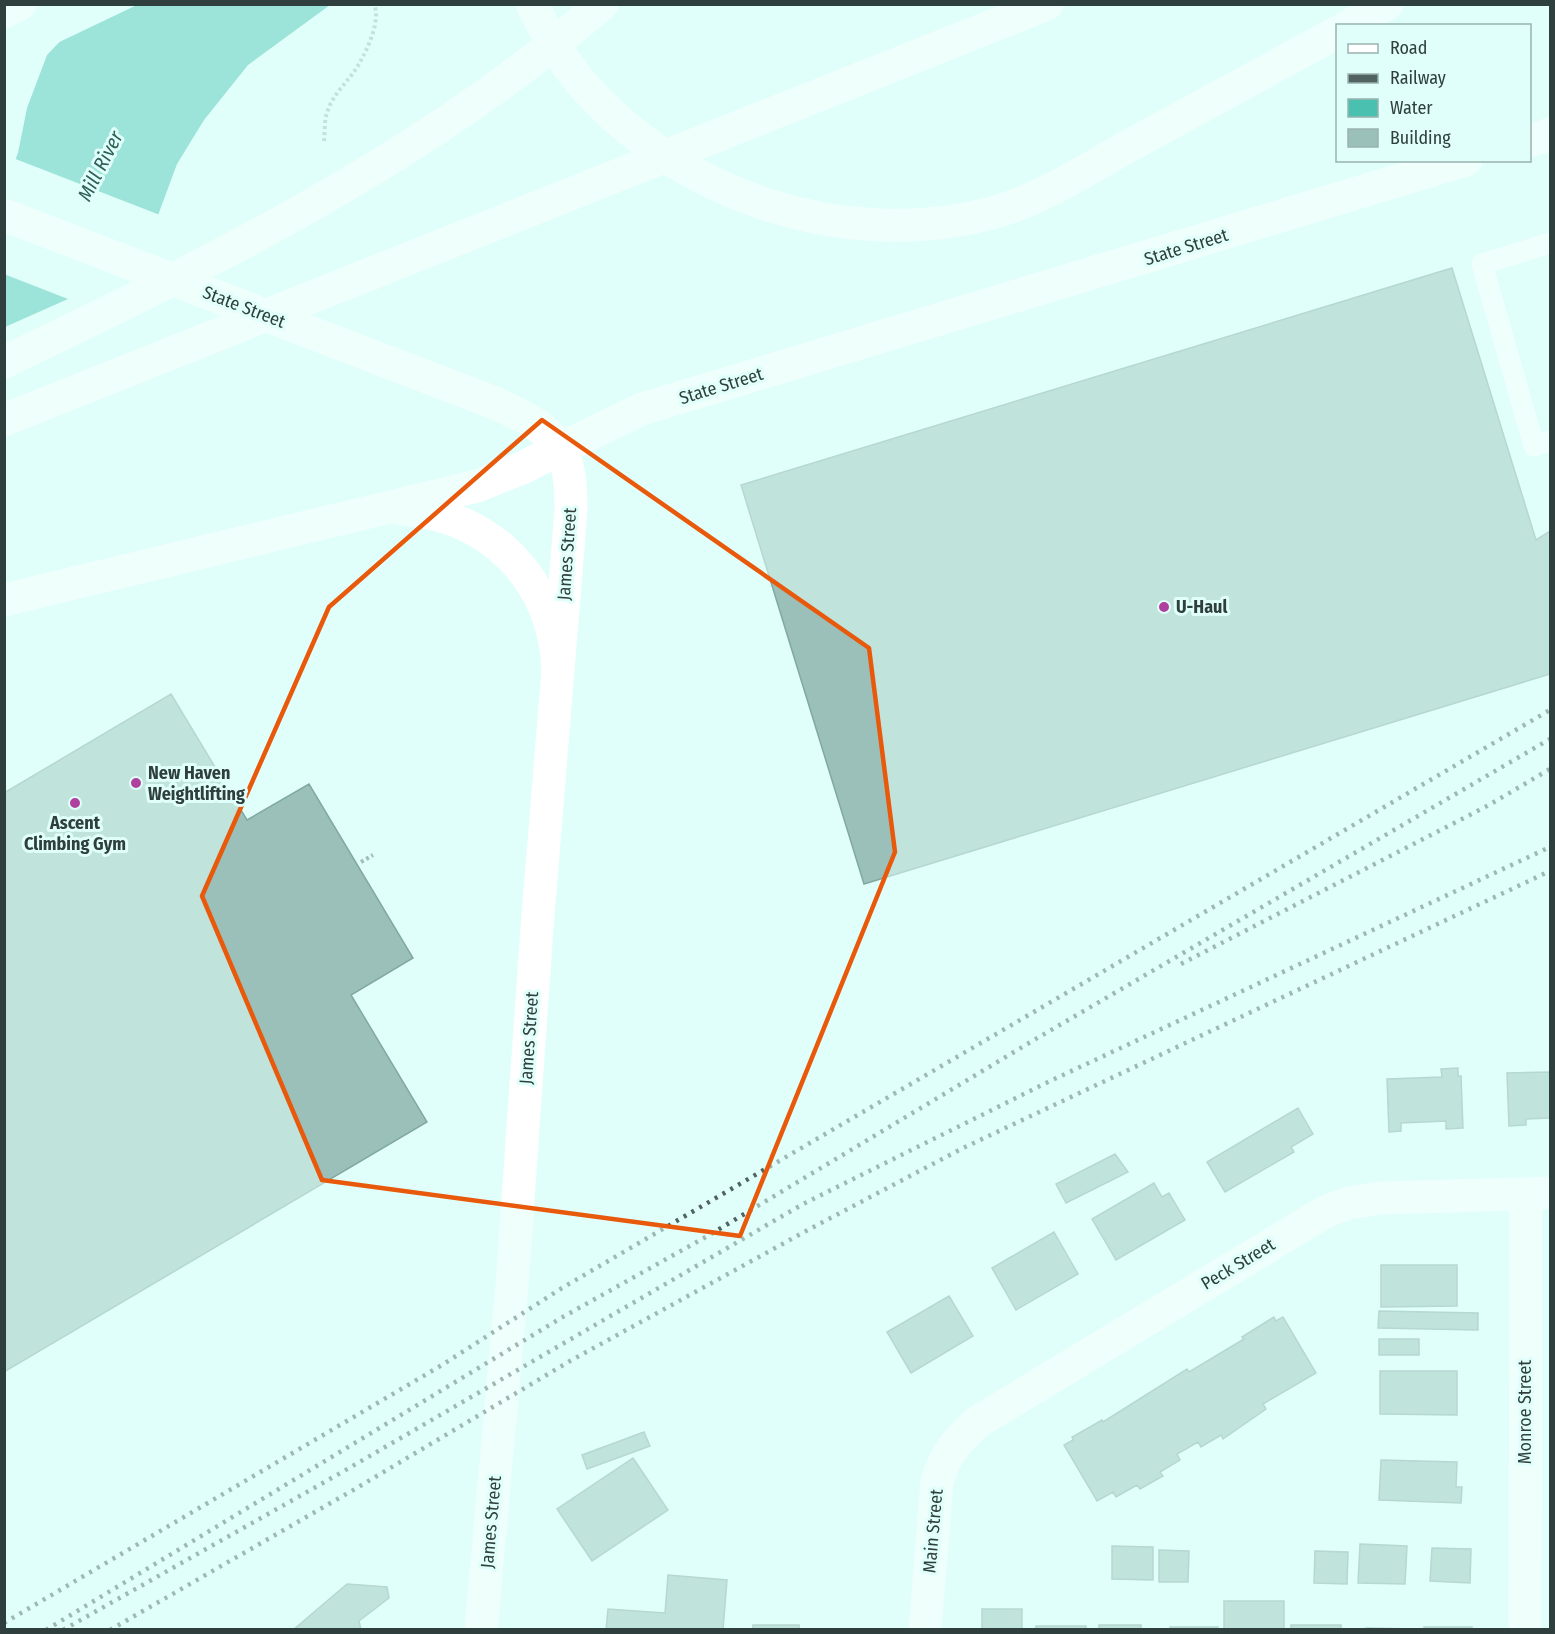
<svg xmlns="http://www.w3.org/2000/svg" width="1555" height="1634" viewBox="0 0 1555 1634" font-family="'Fira Sans Condensed',sans-serif">
  <style>
    .water { fill: #4ac0b1 }
    .pier { fill: #e0fffa }
    .building { fill: #9ac0b9; stroke: #82a8a2; stroke-width: 1.5 }
    .lines { fill: none; stroke-linecap: round; stroke-linejoin: round }
    .path { stroke: #a3bdb9; stroke-width: 4; stroke-dasharray: 3 3; stroke-linecap: butt }
    .lane { stroke: #fff; stroke-width: 21 }
    .street { stroke: #fff; stroke-width: 33 }
    .secondary { stroke: #fff; stroke-width: 33 }
    .primary { stroke: #fff; stroke-width: 33 }
    .highway { stroke: #fff; stroke-width: 33 }
    .rail { stroke: #506360; stroke-width: 4.5; stroke-dasharray: 3 6; stroke-linecap: butt }
    .marked { fill: none; stroke: #e8590c; stroke-width: 4.5; stroke-linejoin: round }
    .poi-dot { fill: #af409e; stroke: #e0fffa; stroke-width: 2 }
    .labels { text-anchor: middle; dominant-baseline: central; stroke-width: 6; stroke-linejoin: round; paint-order: stroke }
    .street-label { font-size: 18px; fill: #2f3f3d; stroke: #e0fffa }
    .poi-label { font-size: 18px; font-weight: bold; fill: #2f3f3d; stroke: #e0fffa; text-anchor: start }
    .water-label { font-size: 20px; font-style: italic; fill: #2f6059; stroke: #e0fffa }
  </style>
  <rect width="100%" height="100%" fill="#e0fffa"/>
  <path class="water" d="M95,5h235l-82,60 -44,55 -27,44 -59,159 -113,149 -1,-284 14,-35 9,-45 20,-53z"/>
  <path class="pier" d="M91,4l46,1 -86,41z
    M13,158l147,57 -42,120 6,64 -51,41 -69,35 1,-148 63,-28 -64,-25v-94z"/>
  <path class="building" d="M1452,268l84,272 14,-9v143l-686,210 -123,-399z
    M171,694l76,126 62,-36 104,174 -62,37 76,127 -423,250v-579z
    M1458,1068v8h3l2,52 -17,1v-8l-45,2v8l-12,1 -2,-53 55,-2 -1,-8z
    M1550,1072v46l-24,1v6l-17,1 -2,-53z
    M1298,1108l15,26 -22,13 3,5 -69,40 -18,-30z
    M1115,1154l13,18 -62,31 -10,-19z
    M1154,1183l8,14 7,-4 16,27 -69,40 -24,-41z
    M1054,1232l24,42 -62,36 -24,-42z
    M1381,1265h76v41l-76,1z
    M949,1296l24,40 -62,37 -24,-41z
    M1379,1311l99,2v17l-100,-2z
    M1274,1317l2,4 7,-4 33,56 -53,31 3,5 -43,30 -2,-4 -20,12 -3,-5 -21,12 3,6 -20,12 3,4 -23,13 -3,-4 -21,12 -3,-5 -16,9 -33,-56 9,-5 -1,-3 30,-17 1,2 84,-53 2,3 55,-33 -2,-2z
    M1379,1339h40v16h-40z
    M1380,1371h77v44l-77,-1z
    M644,1432l6,14 -63,23 -5,-14z
    M633,1458l35,52 -76,51 -35,-52z
    M1381,1460l76,2 -1,25h6l-1,16 -82,-3z
    M1360,1544l47,2 -2,38 -47,-1z
    M1112,1546l41,1v33l-41,-1z
    M1432,1548l39,1 -1,34 -40,-2z
    M1159,1550l30,1 -1,31h-29z
    M1315,1551l33,1 -1,32 -33,-1z
    M668,1575l59,5 -4,50h-117l2,-21 57,4z
    M347,1584l40,3 2,11 -30,23 2,9h-68z
    M1224,1601h60v29h-60z
    M982,1609h40v21h-40z
    M753,1625h46v5h-46z
    M1099,1625h42v5h-42z
    M1291,1625h50v5h-50z
    M1036,1626h50v4h-50z
    M1170,1627h48v3h-48z
    M1424,1627h48v3h-48z
    M1366,1628l48,1v1h-48z"/>
  <g class="lines">
    <path class="path" d="M324,141c1,-9 0,-20 3,-28 6,-21 24,-33 33,-51 8,-14 21,-42 14,-58
      M361,862l12,-7"/>
    <path class="lane" d="M1550,243l-68,21 52,182 16,-5"/>
    <path class="street" d="M925,1630l12,-149c9,-28 19,-40 42,-60l346,-209 23,-9 33,-5 169,-5
      M1525,1630l1,-436"/>
    <path class="secondary" d="M4,215l491,188c58,27 77,40 76,107l-34,418 -25,357 -31,345"/>
    <path class="primary" d="M1530,141l20,-7
      M561,448l81,-39 824,-249"/>
    <path class="highway" d="M532,4c13,27 28,53 47,76 98,116 266,172 413,133 48,-13 92,-42 135,-66 70,-38 140,-77 211,-115
      M4,12l16,-8
      M1348,26l39,-22
      M4,362c211,-101 420,-204 598,-358
      M4,420l1043,-416
      M400,509c91,5 155,72 158,161
      M4,600l473,-114 45,-18 39,-20"/>
    <path class="rail" d="M1181,964l308,-159 61,-36
      M4,1623l438,-258 120,-77 988,-578
      M46,1630l515,-312 150,-84 323,-194 516,-301
      M63,1630l281,-159 459,-267 245,-122 502,-235
      M110,1630l245,-141 215,-128 236,-130 157,-83 587,-277"/>
  </g>
  <path d="M0 0H1555V1634H0ZM542,420l327,228 26,204 -155,384 -418,-56 -120,-284 127,-289z" fill="#e0fffa" fill-opacity=".55" fill-rule="evenodd"/>
  <path class="marked" d="M542,420l327,228 26,204 -155,384 -418,-56 -120,-284 127,-289z"/>
  <g class="poi-dot">
    <circle cx="1164" cy="607" r="6"/>
    <circle cx="136" cy="783" r="6"/>
    <circle cx="75" cy="803" r="6"/>
  </g>
  <g class="labels">
    <g class="street-label">
      <text transform="translate(1186 247) rotate(-17)">State Street</text>
      <text transform="translate(244 307) rotate(21)">State Street</text>
      <text transform="translate(721 386) rotate(-17)">State Street</text>
      <text transform="translate(567 554) rotate(-86)">James Street</text>
      <text transform="translate(529 1038) rotate(-86)">James Street</text>
      <text transform="translate(1238 1264) rotate(-31)">Peck Street</text>
      <text transform="translate(1525 1412) rotate(-90)">Monroe Street</text>
      <text transform="translate(491 1522) rotate(-85)">James Street</text>
      <text transform="translate(933 1531) rotate(-85)">Main Street</text>
    </g>
    <g class="poi-label">
      <text x="1176" y="607">U-Haul</text>
      <text x="148" y="773">New Haven<tspan x="148" dy="21">Weightlifting</tspan></text>
      <text x="75" y="823" text-anchor="middle">Ascent<tspan x="75" dy="21">Climbing Gym</tspan></text>
    </g>
    <g class="water-label">
      <text transform="translate(100 166) rotate(-63)">Mill River</text>
    </g>
  </g>
  <rect width="1555" height="1634" fill="none" stroke="#2f3f3d" stroke-width="12"/>
  <rect x="1336" y="24" width="195" height="138" fill="#e0fffa" stroke="#99b2ae" stroke-width="1.5"/>
  <rect x="1348" y="44" width="30" height="9" fill="#ffffff" stroke="#99b2ae" stroke-width="1.5"/>
  <text x="1390" y="54" font-size="18" fill="#2f3f3d">Road</text>
  <rect x="1348" y="74" width="30" height="9" fill="#506360" stroke="#99b2ae" stroke-width="1.5"/>
  <text x="1390" y="84" font-size="18" fill="#2f3f3d">Railway</text>
  <rect x="1348" y="99" width="30" height="18" fill="#4ac0b1" stroke="#99b2ae" stroke-width="1.5"/>
  <text x="1390" y="114" font-size="18" fill="#2f3f3d">Water</text>
  <rect x="1348" y="129" width="30" height="18" fill="#9ac0b9" stroke="#99b2ae" stroke-width="1.5"/>
  <text x="1390" y="144" font-size="18" fill="#2f3f3d">Building</text>
</svg>
